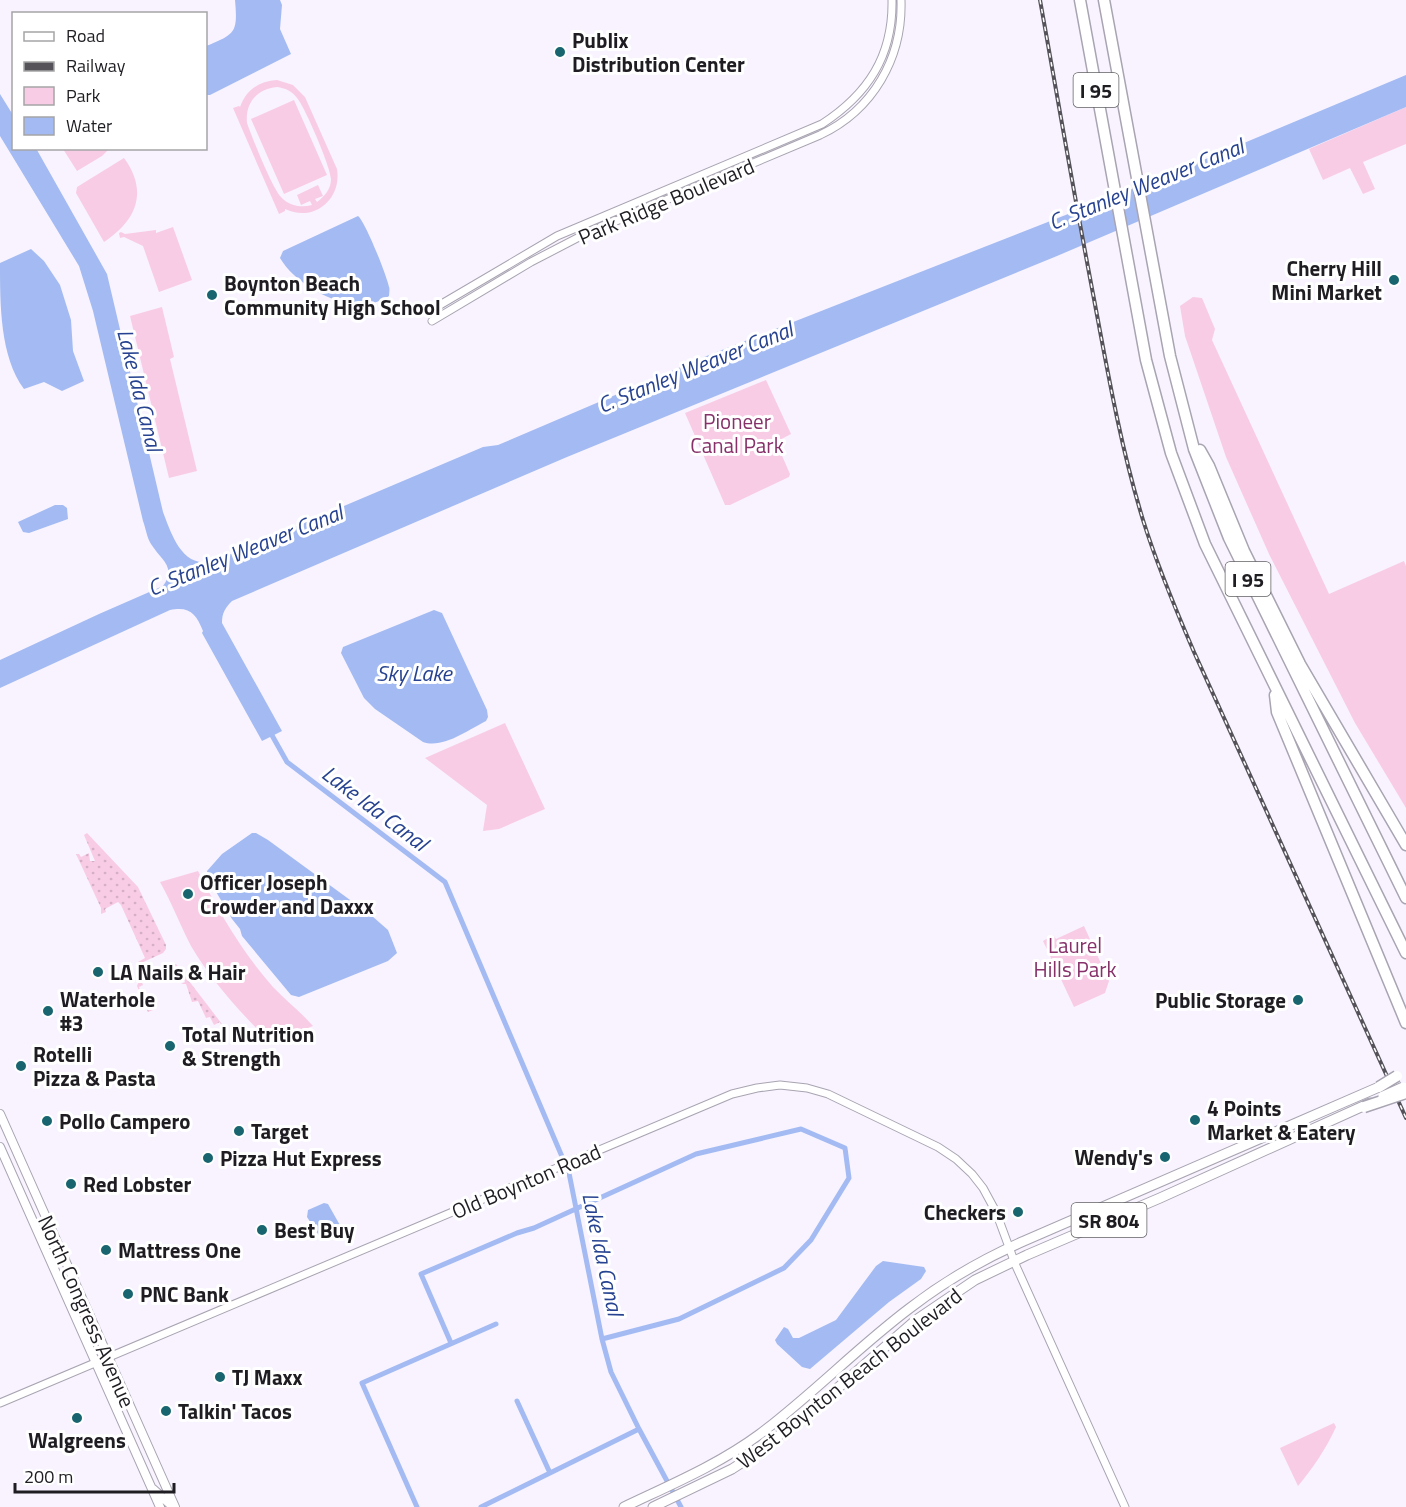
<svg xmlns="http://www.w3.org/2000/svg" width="1406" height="1507" viewBox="0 0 1406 1507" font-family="'Titillium Web',sans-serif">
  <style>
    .grass { fill: url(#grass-dots) }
    .park { fill: #f9cce6; fill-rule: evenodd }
    .water { fill: #a3bbf2 }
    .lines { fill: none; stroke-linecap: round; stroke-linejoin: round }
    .canal { stroke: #a3bbf2; stroke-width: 5 }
    .tertiary-casing { stroke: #a9a4b1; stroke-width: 9 }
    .secondary-casing { stroke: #a9a4b1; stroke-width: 10 }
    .primary-casing { stroke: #a9a4b1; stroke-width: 11 }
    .motorway-casing { stroke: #a9a4b1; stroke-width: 13 }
    .tertiary { stroke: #fff; stroke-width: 7 }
    .secondary { stroke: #fff; stroke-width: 8 }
    .primary { stroke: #fff; stroke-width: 9 }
    .motorway { stroke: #fff; stroke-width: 10 }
    .rail-casing { stroke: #555359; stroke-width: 4 }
    .rail { stroke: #fff; stroke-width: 1.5; stroke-dasharray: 4.5; stroke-linecap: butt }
    .primary-bridge-casing { stroke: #a9a4b1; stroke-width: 11; stroke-linecap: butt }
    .motorway-bridge-casing { stroke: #a9a4b1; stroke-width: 13; stroke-linecap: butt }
    .primary-bridge { stroke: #fff; stroke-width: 9 }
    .motorway-bridge { stroke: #fff; stroke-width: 10 }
    .poi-dot { fill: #19656f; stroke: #fff; stroke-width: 2 }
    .labels { text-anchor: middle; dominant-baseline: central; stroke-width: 6; stroke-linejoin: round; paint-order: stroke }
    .shield { fill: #fff; stroke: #626164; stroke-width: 1.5 }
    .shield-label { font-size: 20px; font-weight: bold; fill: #1f1d22 }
    .poi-label { font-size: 21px; font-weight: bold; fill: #1f1d22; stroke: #fff; text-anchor: start }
    .street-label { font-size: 21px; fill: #1f1d22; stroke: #fff }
    .park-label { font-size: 21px; fill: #86316a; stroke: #fff }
    .water-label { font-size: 22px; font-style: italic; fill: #264290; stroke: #fff }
  </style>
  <defs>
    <pattern id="grass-dots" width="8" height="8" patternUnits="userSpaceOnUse" patternTransform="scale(1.5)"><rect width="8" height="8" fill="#f9cce6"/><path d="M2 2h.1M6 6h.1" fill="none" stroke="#d5afc5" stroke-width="1.8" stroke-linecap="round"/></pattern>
  </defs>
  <rect width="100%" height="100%" fill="#f8f3ff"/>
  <path class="grass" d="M87,833l51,54 28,58v4l-3,4 -24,11 -1,-2 7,-4 -24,-53 -3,-3 -13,7 1,3 -5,2v-6l-25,-54h3l2,3 8,-4 1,8h5l-11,-26z
    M176,964l49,64 -1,5 -4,-11 -6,3 -4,-8 -4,1 -8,-17 -6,1 -6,-18h-5l4,-2 -5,-12 -5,1 -3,-5 -31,14 2,5 -4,2 9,23h5l-5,2 -11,-26 4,-10 27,-11z"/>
  <path class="park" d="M277,80l16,5 12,12 32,72c5,30 -23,54 -52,40v2l-6,3 -46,-106 6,-2 1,1c6,-17 19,-26 37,-27zM277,87c8,1 15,4 20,11 8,9 34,70 34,81 0,10 -6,17 -14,23l-2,-3 8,-3 -5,-11 -21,10 4,10 9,-4 2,4c-11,3 -23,1 -31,-8 -9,-9 -29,-60 -34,-74 -2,-20 10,-34 30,-36z
    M294,100l33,75 -43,19 -33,-75z
    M1406,107v37l-43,18 12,27 -12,5 -13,-26 -27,12 -14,-31z
    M63,149h46l-7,7 -25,15z
    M124,158c25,34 12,63 -20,84l-28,-49 1,-6z
    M173,227l19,53 -33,12 -16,-46 -19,-9 -4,1 -1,-5 2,-1 4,2 31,-4v3z
    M1193,297l9,1 13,31 -3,11 117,254 75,-33 2,5v242l-51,-85 -86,-169 -43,-97 -41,-121 -5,-30z
    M162,307l12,50 -4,2 27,112 -28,7 -39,-162z
    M766,380l25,54 -15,8 14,32 -1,3 -59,28h-5l-40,-92z
    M505,723l40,86 -46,20 -16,2 4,-26 -62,-47z
    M198,871c21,41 44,81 75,116 13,14 28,25 40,39l-42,17c-30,-30 -58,-60 -80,-97 -11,-21 -19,-43 -31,-64z
    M1084,926l25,55 -4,12 -31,14 -31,-66 10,-6 3,4z
    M1334,1423l2,4c-10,22 -23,41 -38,59l-18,-38z"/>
  <path class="water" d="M235,0h45l2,5 -2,24 11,25 -81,41h-4v-49c29,-12 32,-13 29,-46z
    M1406,75v32l-349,149 -490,201 -335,144c-7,7 -10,12 -10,22l60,108 -20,10 -60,-108 1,-2c-7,-17 -13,-25 -33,-21l-170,78v-28l99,-46 64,-28c14,-19 -2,-26 -12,-42 -4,-6 -5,-15 -8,-23l-50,-210 -14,-45 -79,-130v-42l13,21 1,33 21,1 2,1 70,124 56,238c7,18 17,51 41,50 5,0 10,-2 15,-3l264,-112 15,-2 211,-90 456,-179z
    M358,216c7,5 29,60 31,71 1,1 0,8 0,9 -33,23 -91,-7 -109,-38l3,-7z
    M31,249l13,12 16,24 11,35 2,31 11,30 -22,10 -18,-9 -20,7c-24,-32 -24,-85 -24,-126z
    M55,505h8l4,3 1,11 -39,14 -6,-1 -5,-10z
    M434,610l8,3 45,97 1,7 -2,4c-18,9 -43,28 -63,21l-48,-33 -11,-11 -23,-45 2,-6z
    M252,833h4l12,7 104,76 16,14 9,23 -9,8 -89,36 -8,-2 -49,-59 -2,-7 -8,-10 -24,-41 -1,-7 15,-17z
    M324,1203l4,1 13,23 -1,3 -17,8 -3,-1 -13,-20 1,-7z
    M883,1261l41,6 2,4 -5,8 -32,23 -79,67 -8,-2 -25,-23 -2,-4 9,-13 4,2 5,9h6l37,-18 40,-54z"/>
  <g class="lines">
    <path class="canal" d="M269,730l18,32 158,120 124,291 33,166 9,33 28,57 42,78
      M451,1343l-30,-69 96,-41 17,-5 162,-74 105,-25 44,19 4,30 -38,62 -27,28 -105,51 -77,20
      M517,1401l33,72
      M417,1507l-55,-124 134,-59
      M481,1507l158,-78"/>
    <defs>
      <path id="tertiary" d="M428,312l129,-76 265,-112c46,-30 71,-68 70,-124
        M432,321l99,-59 52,-27 237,-100c53,-25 83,-77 81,-135
        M0,1403l732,-309 25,-6 23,-3 27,3 21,6 110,53 18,12 16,15 11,14 13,24 20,54 109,241"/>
      <path id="secondary" d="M0,1114l175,393
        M0,1147l160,360
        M153,1489l20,18"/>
      <path id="primary" d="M624,1507c46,-22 94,-42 136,-73 52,-39 98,-87 150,-126 35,-27 73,-49 114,-67l355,-154
        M653,1507l79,-38 20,-13 65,-50 99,-86 59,-40 52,-25 133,-57 210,-95"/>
      <path id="motorway" d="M1080,0l66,360 25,93 34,91 201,409
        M1104,0l66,356 24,93 35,89 177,360
        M1200,450l9,16 35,85 56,113 106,181
        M1275,695l2,17 129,311"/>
    </defs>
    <use href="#tertiary" class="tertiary-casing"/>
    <use href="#secondary" class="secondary-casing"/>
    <use href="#primary" class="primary-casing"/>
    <use href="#motorway" class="motorway-casing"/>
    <use href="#tertiary" class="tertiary"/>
    <use href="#secondary" class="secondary"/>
    <use href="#primary" class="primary"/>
    <use href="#motorway" class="motorway"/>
    <defs>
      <path id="rail" d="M1040,0c18,100 35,200 54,299 14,75 27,149 49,221 14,45 32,88 51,132l212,466"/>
    </defs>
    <use href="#rail" class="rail-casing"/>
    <use href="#rail" class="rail"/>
    <defs>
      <path id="primary-bridge" d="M1383,1096l20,-9"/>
      <path id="motorway-bridge" d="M1379,1087l18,-11
        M1364,1107l42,-14"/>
    </defs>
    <use href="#primary-bridge" class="primary-bridge-casing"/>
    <use href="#motorway-bridge" class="motorway-bridge-casing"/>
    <use href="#primary-bridge" class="primary-bridge"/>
    <use href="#motorway-bridge" class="motorway-bridge"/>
  </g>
  <g class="poi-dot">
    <circle cx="560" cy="52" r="6"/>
    <circle cx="1394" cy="280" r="6"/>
    <circle cx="212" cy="295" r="6"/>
    <circle cx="188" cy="894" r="6"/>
    <circle cx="98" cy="972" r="6"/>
    <circle cx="1298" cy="1000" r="6"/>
    <circle cx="48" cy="1011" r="6"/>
    <circle cx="170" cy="1046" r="6"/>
    <circle cx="21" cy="1066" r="6"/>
    <circle cx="1195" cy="1120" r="6"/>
    <circle cx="47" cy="1121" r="6"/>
    <circle cx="239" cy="1131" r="6"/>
    <circle cx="1165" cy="1157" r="6"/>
    <circle cx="208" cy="1158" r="6"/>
    <circle cx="71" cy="1184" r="6"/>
    <circle cx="1018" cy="1212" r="6"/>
    <circle cx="262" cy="1230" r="6"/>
    <circle cx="106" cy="1250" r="6"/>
    <circle cx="128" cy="1294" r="6"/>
    <circle cx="220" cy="1377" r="6"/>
    <circle cx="166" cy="1411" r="6"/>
    <circle cx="77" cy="1418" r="6"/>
  </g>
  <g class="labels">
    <g class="shield">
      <rect x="1073.5" y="73" width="45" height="34" rx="4.5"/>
      <rect x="1225.5" y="562" width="45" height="34" rx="4.5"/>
      <rect x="1071.5" y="1203" width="75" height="34" rx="4.5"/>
    </g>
    <g class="shield-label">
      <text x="1096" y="90">I 95</text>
      <text x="1248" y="579">I 95</text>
      <text x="1109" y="1220">SR 804</text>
    </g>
    <g class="poi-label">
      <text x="572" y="40">Publix<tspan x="572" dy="24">Distribution Center</tspan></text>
      <text x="1382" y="268" text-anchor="end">Cherry Hill<tspan x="1382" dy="24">Mini Market</tspan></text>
      <text x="224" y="283">Boynton Beach<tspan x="224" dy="24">Community High School</tspan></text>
      <text x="200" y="882">Officer Joseph<tspan x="200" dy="24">Crowder and Daxxx</tspan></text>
      <text x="110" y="972">LA Nails &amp; Hair</text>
      <text x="60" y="999">Waterhole<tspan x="60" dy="24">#3</tspan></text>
      <text x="1286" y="1000" text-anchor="end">Public Storage</text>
      <text x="182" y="1034">Total Nutrition<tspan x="182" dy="24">&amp; Strength</tspan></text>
      <text x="33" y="1054">Rotelli<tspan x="33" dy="24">Pizza &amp; Pasta</tspan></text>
      <text x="1207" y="1108">4 Points<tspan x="1207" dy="24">Market &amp; Eatery</tspan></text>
      <text x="59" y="1121">Pollo Campero</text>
      <text x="251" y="1131">Target</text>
      <text x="1153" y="1157" text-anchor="end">Wendy's</text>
      <text x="220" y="1158">Pizza Hut Express</text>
      <text x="83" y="1184">Red Lobster</text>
      <text x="1006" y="1212" text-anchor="end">Checkers</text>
      <text x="274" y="1230">Best Buy</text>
      <text x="118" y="1250">Mattress One</text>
      <text x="140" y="1294">PNC Bank</text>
      <text x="232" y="1377">TJ Maxx</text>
      <text x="178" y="1411">Talkin' Tacos</text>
      <text x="77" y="1440" text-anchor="middle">Walgreens</text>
    </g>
    <g class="street-label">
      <text transform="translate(666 201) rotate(-23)">Park Ridge Boulevard</text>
      <text transform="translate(526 1181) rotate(-23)">Old Boynton Road</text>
      <text transform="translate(87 1311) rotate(66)">North Congress Avenue</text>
      <text transform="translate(849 1378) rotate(-38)">West Boynton Beach Boulevard</text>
    </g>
    <g class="park-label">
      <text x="737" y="421">Pioneer<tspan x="737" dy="24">Canal Park</tspan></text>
      <text x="1075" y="945">Laurel<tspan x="1075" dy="24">Hills Park</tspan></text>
    </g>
    <g class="water-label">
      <text transform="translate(1146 184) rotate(-22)">C. Stanley Weaver Canal</text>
      <text transform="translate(695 367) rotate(-22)">C. Stanley Weaver Canal</text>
      <text transform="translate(140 390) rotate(76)">Lake Ida Canal</text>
      <text transform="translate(245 550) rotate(-22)">C. Stanley Weaver Canal</text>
      <text x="414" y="673">Sky Lake</text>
      <text transform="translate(375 808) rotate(37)">Lake Ida Canal</text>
      <text transform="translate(603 1254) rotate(78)">Lake Ida Canal</text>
    </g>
  </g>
  <rect x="12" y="12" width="195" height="138" fill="#ffffff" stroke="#a5a5a7" stroke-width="1.5"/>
  <rect x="24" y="32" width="30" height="9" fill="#ffffff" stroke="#a5a5a7" stroke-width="1.5"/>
  <text x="66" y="42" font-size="18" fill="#1f1d22">Road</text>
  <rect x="24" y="62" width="30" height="9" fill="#555359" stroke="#a5a5a7" stroke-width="1.5"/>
  <text x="66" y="72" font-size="18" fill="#1f1d22">Railway</text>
  <rect x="24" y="87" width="30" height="18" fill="#f9cce6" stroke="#a5a5a7" stroke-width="1.5"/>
  <text x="66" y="102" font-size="18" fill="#1f1d22">Park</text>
  <rect x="24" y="117" width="30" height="18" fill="#a3bbf2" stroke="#a5a5a7" stroke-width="1.5"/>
  <text x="66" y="132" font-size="18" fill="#1f1d22">Water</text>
  <path d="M15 1483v9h159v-9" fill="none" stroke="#1f1d22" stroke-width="3"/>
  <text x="24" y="1483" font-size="18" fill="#1f1d22" stroke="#ffffff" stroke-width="4.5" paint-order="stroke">200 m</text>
</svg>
